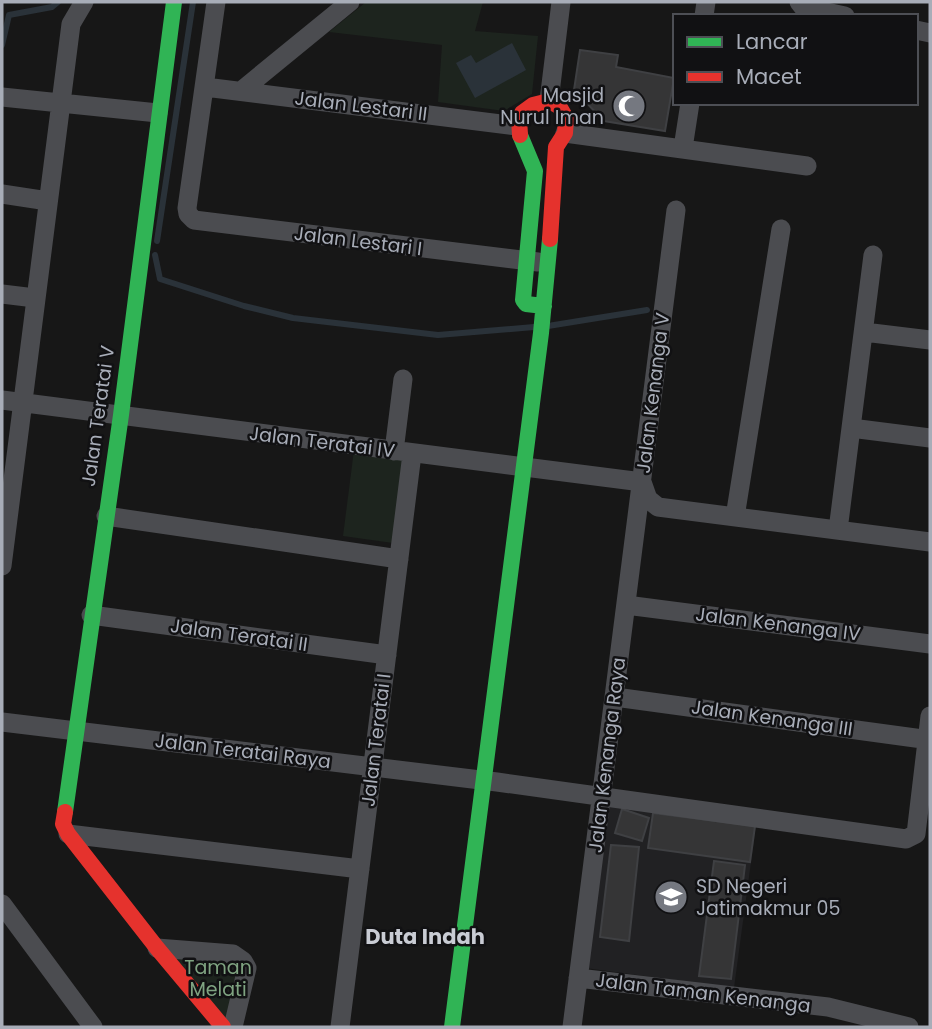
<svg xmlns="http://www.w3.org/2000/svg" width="932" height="1029" viewBox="0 0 932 1029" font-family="Poppins,sans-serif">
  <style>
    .built { fill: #212123 }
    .green { fill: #1d241e }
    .water { fill: #2a3239 }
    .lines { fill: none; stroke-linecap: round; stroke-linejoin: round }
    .stream { stroke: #2a3239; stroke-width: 6 }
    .building { fill: #353536; stroke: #3f4043; stroke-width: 2 }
    .street { stroke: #4b4c50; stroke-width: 19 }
    .fast { stroke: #30b455; stroke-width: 16 }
    .jam { stroke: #e5322d; stroke-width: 16 }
    .labels { text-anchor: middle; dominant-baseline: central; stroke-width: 5; stroke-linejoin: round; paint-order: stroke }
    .poi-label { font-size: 19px; fill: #a8adb8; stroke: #111113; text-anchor: end }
    .street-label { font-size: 19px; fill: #a8adb8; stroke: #111113 }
    .park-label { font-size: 19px; fill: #7fa381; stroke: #111113 }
    .neighbourhood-label { font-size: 21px; font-weight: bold; fill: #c9ccd4; stroke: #111113 }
  </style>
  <rect width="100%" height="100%" fill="#171717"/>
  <path class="built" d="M607,805l149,20 -22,163 -149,-20z"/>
  <path class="green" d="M366,2h117l-8,29 63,5 -6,58 -28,17 -66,-9 4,-57 -113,-13z
    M354,450l50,7 -11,86 -50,-7z
    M169,954l70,9 -9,64z"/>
  <path class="water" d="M512,43l14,27 -51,28 -19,-35 15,-8 5,8z"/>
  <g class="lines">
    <path class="stream" d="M2,45l7,-30 43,-8 6,-5
      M157,241l36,-239
      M155,255l5,24 84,27 49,12 145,17 96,-8
      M548,326l99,-16"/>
  </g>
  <path class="building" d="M580,50l38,5 -2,12 58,11 -9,53 -61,-10 -30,-31z
    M622,809l27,9 -7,23 -27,-8z
    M653,813l102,13 -5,36 -102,-14z
    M611,845l28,2 -10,94 -29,-4z
    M714,861l31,4 -14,114 -32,-3z"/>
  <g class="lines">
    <path class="street" d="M216,2l-29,206 1,6 6,6 344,42
      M799,2l4,5 42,9
      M704,16l2,-14
      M916,30l14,3
      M205,87l312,39
      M241,91l109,-89
      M2,97l156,16
      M549,101l12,-99
      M565,133l242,33
      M683,148l7,-45
      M2,194l46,7
      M2,294l33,4
      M864,332l66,8
      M2,400l640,82
      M851,428l79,10
      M394,451l9,-72
      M642,482l6,17 10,8 272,35
      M106,516l293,43
      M735,517l46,-288
      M838,530l35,-275
      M2,566l69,-542 13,-22
      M626,605l304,39
      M91,615l296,40
      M615,697l315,43
      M2,722l495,60 409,57 10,-5 14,-118
      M68,834l292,35
      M2,904l91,123
      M157,948l76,6 10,7 4,7 -14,59
      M578,978l250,29 81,20
      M340,1027l72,-573
      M572,1027l104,-817"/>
    <path class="fast" d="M520,135l15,36 -12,129 3,4 18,2
      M65,812l56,-397 53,-413
      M452,1027l89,-694 9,-94"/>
    <path class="jam" d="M520,135l-1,-17 3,-5 11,-8 16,-4 10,5 7,12 -1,15 -9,14 -6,92
      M65,812l-2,12 5,10 89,114 66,79"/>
  </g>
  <defs>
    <symbol id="mosque-disc" viewBox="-11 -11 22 22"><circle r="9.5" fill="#757880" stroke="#111113"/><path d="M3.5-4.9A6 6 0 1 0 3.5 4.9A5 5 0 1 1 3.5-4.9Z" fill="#fff"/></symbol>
    <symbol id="school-disc" viewBox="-11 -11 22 22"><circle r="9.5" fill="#757880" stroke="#111113"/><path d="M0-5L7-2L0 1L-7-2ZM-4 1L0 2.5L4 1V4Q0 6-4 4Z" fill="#fff"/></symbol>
  </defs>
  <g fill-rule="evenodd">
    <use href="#mosque-disc" x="610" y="87" width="38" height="38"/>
    <use href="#school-disc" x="652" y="878" width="38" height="38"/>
  </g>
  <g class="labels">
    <g class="poi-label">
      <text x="604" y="95">Masjid<tspan x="604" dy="22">Nurul Iman</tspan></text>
      <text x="696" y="886" text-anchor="start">SD Negeri<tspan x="696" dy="22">Jatimakmur 05</tspan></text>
    </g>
    <g class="street-label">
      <text transform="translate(361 106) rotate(7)">Jalan Lestari II</text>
      <text transform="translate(358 241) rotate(7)">Jalan Lestari I</text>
      <text transform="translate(653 393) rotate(-83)">Jalan Kenanga V</text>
      <text transform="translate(98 416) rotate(-82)">Jalan Teratai V</text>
      <text transform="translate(322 442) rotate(7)">Jalan Teratai IV</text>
      <text transform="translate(778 624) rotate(7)">Jalan Kenanga IV</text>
      <text transform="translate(239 635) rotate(8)">Jalan Teratai II</text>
      <text transform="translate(772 718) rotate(8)">Jalan Kenanga III</text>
      <text transform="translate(376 740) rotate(-83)">Jalan Teratai I</text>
      <text transform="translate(243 751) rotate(7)">Jalan Teratai Raya</text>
      <text transform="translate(607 755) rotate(-83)">Jalan Kenanga Raya</text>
      <text transform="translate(703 993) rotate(7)">Jalan Taman Kenanga</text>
    </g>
    <g class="park-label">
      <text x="218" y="967">Taman<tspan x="218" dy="22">Melati</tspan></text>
    </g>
    <g class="neighbourhood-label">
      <text x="425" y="936">Duta Indah</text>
    </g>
  </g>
  <rect width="932" height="1029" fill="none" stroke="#a8adb8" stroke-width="7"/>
  <rect x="673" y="14" width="245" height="91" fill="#111113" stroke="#4d4f55" stroke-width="2"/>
  <rect x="687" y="37" width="35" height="10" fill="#30b455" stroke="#4d4f55" stroke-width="2"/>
  <text x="736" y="49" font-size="21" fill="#a8adb8">Lancar</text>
  <rect x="687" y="72" width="35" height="10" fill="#e5322d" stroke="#4d4f55" stroke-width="2"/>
  <text x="736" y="84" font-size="21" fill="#a8adb8">Macet</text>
</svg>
